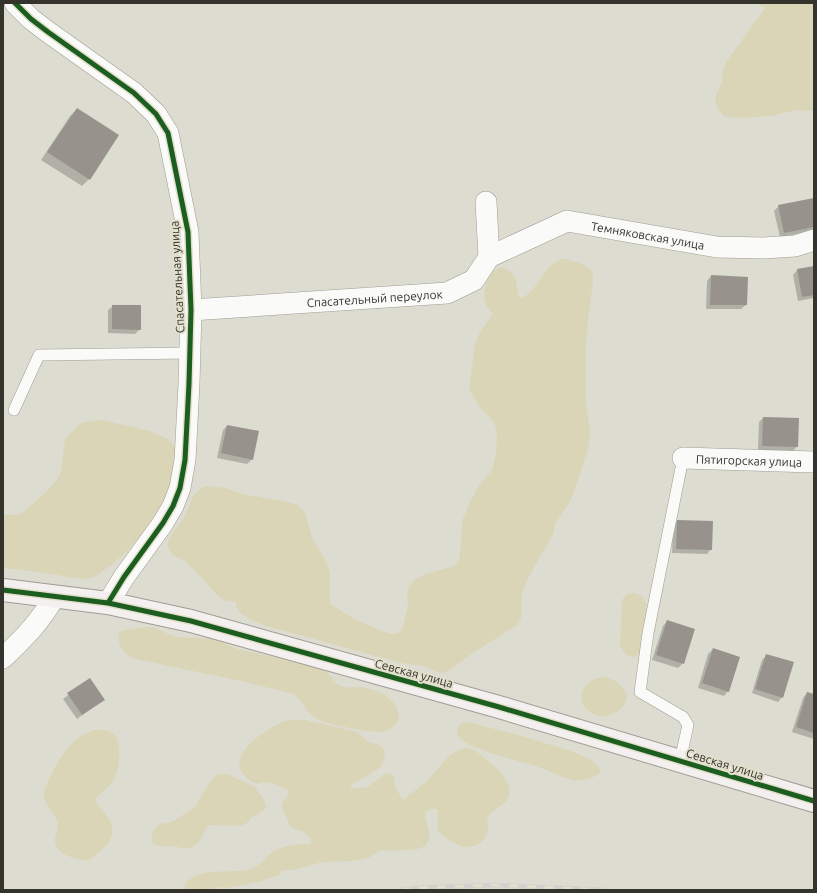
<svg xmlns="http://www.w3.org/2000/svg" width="817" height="893" viewBox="0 0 817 893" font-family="Ubuntu,sans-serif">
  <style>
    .green { fill: #dbd5b7 }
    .shadow { fill: #0003 }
    .building { fill: #97938c }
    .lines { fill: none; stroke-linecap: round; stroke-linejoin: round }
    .lane-casing { stroke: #9e9c94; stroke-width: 12 }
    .street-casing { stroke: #9e9c94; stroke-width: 22 }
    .secondary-casing { stroke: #9e9c94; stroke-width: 24 }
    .lane { stroke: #fafaf8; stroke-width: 11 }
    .street { stroke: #fafaf8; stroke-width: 21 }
    .secondary { stroke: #f5f0f0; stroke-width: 22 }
    .rail-casing { stroke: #d1d1ce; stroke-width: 4.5 }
    .rail { stroke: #e2dfcc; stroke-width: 3; stroke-dasharray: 9; stroke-linecap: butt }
    .cycleway-casing { stroke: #e2dfcc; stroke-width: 8 }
    .cycleway { stroke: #1b5e20; stroke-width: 5 }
    .labels { text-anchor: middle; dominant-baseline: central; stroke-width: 4; stroke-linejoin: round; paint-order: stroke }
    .street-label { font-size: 12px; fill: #35342c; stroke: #e2dfcc }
  </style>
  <rect width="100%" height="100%" fill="#dddcd1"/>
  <path class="green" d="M758,3h56v108l-18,-1 -24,6 -36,2 -12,-2 -6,-7 -3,-10 1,-4 7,-15 -1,-8 4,-10 39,-54z
    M562,259h5l13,4 10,6 3,5v8l-5,38 -2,26v57l4,29 -1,13 -10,33 -9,24 -15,22 -2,10 -26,46 -5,12 -1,27 -4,6 -46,29 -19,15 -6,3 -6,1 -13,-6 -26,-4 -138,-38c-10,-5 -28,-10 -27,-23l-10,-1 -8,-5 -20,-22 -13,-13 -11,-5 -6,-8v-9l17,-23 8,-20 5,-5 7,-5 21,2 16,6 41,7 15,4 7,7 7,26 12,19 6,15v31c7,8 53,31 64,31 2,0 4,-1 6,-2l3,-5 5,-22 -1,-9 2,-10 6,-6 10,-6 29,-8 5,-7 2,-13 1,-25 7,-17 9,-17 14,-17 4,-17 1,-21 -2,-7 -6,-9 -8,-7 -12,-20 6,-44 5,-13 13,-18 -6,-7 -3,-9 1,-9 3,-10 5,-8 8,-4c15,5 16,14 17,28l3,3c18,-6 21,-33 41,-39z
    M102,420c17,5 60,10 71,24 4,6 3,12 2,18 -3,39 -37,84 -69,107 -4,2 -8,7 -13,8 -12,4 -29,-1 -42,-3 -16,-3 -32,-4 -48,-6v-53h13l8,-3 23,-21 10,-11 4,-9 4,-32 16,-16z
    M633,593c4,0 8,2 11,6 6,8 0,43 -3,53 -8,10 -16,3 -21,-6l2,-46 5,-6z
    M146,627l9,1 21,9 28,1 12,2 21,9 79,18c3,1 6,2 9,4 6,4 10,14 18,16 4,1 11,0 15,0 7,0 15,3 21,5 14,6 28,23 14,35 -3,2 -7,4 -11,5 -11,1 -53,-7 -63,-12 -12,-5 -16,-18 -25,-26l-58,-14 -101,-21c-11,-4 -18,-14 -16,-25l3,-3z
    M603,677c13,2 18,7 24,18 -1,14 -12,19 -24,22 -30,-5 -28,-36 0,-40z
    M297,720h9l51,12 13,11 8,1 6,5 1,6 -3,10 -5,5 -26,15v4l16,-2 18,-13 5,-1 4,4 2,11 7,12 24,-19 21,-24 8,-6 11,-3 8,2 26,22 8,14 1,7 -3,8 -17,13 -3,5c5,19 -10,33 -29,26 -8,-4 -15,-10 -21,-15l1,-15 -1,-6h-7l-5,3c0,10 9,24 1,33 -8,8 -34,4 -45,6 -6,1 -9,6 -14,7 -13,4 -29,3 -43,4 -14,2 -27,10 -42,8l-2,5 -22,7 -31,6 -7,-1 -10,3h-25v-6c16,-19 44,-9 65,-15 13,-4 14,-12 24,-18 10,-6 26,-6 37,-8v-5l-9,-7 -6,-1 -6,-4 -9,-21 2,-4 5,-5v-5c-7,-5 -23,-12 -31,-7 -6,-2 -9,-5 -13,-9 -17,-19 17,-42 32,-50 6,-4 14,-5 21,-5z
    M469,722l56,15 46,14 20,9 8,7 2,4c-6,8 -19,10 -28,9 -11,-2 -21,-8 -32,-12 -20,-7 -41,-11 -61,-19 -5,-2 -11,-4 -16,-8 -11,-8 -9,-18 5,-19z
    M95,730c14,0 22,0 24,17 1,15 0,28 -11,40 -4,4 -8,7 -12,11v5c5,6 12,13 15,20 7,16 -12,31 -24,38 -11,-2 -33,-6 -32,-22 1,-6 4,-12 2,-18 -3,-8 -14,-19 -13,-27 0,-6 4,-12 6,-17 10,-20 22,-41 45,-47z
    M222,774l8,1 9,5 15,6 9,12 3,8 -2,4 -5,4 -6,2 -6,7 -6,3 -32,-1c-6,6 -6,15 -14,20 -9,7 -14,2 -23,1 -4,0 -9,1 -13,0 -13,-3 -6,-16 0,-22l13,-2 23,-15 16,-27 5,-5z"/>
  <path class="shadow" d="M77,109l12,70 -7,7 -41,-26 29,-44z
    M814,199v32l-34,6 -6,-26 5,-5z
    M814,267v31l-16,3 -5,-26 4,-5z
    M711,276l35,29 -5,4h-35l1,-28z
    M113,306l27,23 -5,5 -27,-1v-23z
    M763,418l34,28 -4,5 -35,-1 1,-28z
    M227,426l25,33 -5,5 -30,-6 6,-28z
    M677,521l34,28 -4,5 -35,-1 1,-27z
    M667,621l16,42 -5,5 -26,-8 11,-34z
    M713,649l15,42 -4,5 -26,-8 10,-34z
    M767,655l15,42 -4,5 -26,-9 10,-33z
    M89,680l14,20 -26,19 -14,-20z
    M807,693l7,2v44l-22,-7 11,-34z"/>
  <path class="building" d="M77,108l42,27 -29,45 -43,-28z
    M814,198v29l-30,6 -6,-28z
    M814,266v29l-12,2 -5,-28z
    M711,275l37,2 -1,28h-37z
    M112,305h29v25l-29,-1z
    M763,417l36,1 -1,29 -36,-1z
    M227,425l32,6 -6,29 -32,-7z
    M677,520l36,1 -1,29 -36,-1z
    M667,620l28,9 -11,35 -28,-9z
    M713,648l27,9 -11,35 -27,-9z
    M766,654l28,8 -11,36 -28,-9z
    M90,678l15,22 -23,15 -15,-22z
    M807,692l7,2v39l-18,-6z"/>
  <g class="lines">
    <defs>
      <path id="lane" d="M14,410l25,-55 151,-2
        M680,761l8,-36 -5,-8 -43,-25 8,-59 35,-175"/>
      <g id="street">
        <path d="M15,3l16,16 17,13 86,61 22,21 12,19 20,99 3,78 -2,74 -4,76 -5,28 -7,18 -10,17 -39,54 -16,26"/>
        <path id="s1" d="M489,257l78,-36 150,26 47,1 31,-2 19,-6"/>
        <path id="s2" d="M191,310l256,-17 27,-13 15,-23 -3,-55"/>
        <path id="s3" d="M683,458l131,4"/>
        <path d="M3,658c20,-19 38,-37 51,-61"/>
      </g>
      <path id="secondary" d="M3,590l105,13 83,18 308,86 315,94"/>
    </defs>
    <use href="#lane" class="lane-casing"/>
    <use href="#street" class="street-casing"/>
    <use href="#secondary" class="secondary-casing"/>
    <use href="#lane" class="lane"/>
    <use href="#street" class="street"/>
    <use href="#secondary" class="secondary"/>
    <defs>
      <path id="rail" d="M401,890l14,-2 79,-3 112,5"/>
    </defs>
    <use href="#rail" class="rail-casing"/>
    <use href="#rail" class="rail"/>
    <defs>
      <path id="cycleway" d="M15,3l16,16 17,13 86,61 22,21 12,19 20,99 3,78 -2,74 -4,76 -5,28 -7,18 -10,17 -39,54 -16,26
        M3,590l105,13 83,18 308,86 315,94"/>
    </defs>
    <use href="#cycleway" class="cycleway-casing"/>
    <use href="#cycleway" class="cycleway"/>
  </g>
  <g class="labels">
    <g class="street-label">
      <text stroke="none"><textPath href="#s1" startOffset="168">Темняковская улица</textPath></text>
      <text transform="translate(177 277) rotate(-93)">Спасательная улица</text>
      <text stroke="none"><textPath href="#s2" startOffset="184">Спасательный переулок</textPath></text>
      <text stroke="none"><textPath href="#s3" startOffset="66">Пятигорская улица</textPath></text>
      <text transform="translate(414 673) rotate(15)">Севская улица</text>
      <text transform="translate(725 764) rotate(17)">Севская улица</text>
    </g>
  </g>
  <rect width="817" height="893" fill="none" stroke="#35342c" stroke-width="8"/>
</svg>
